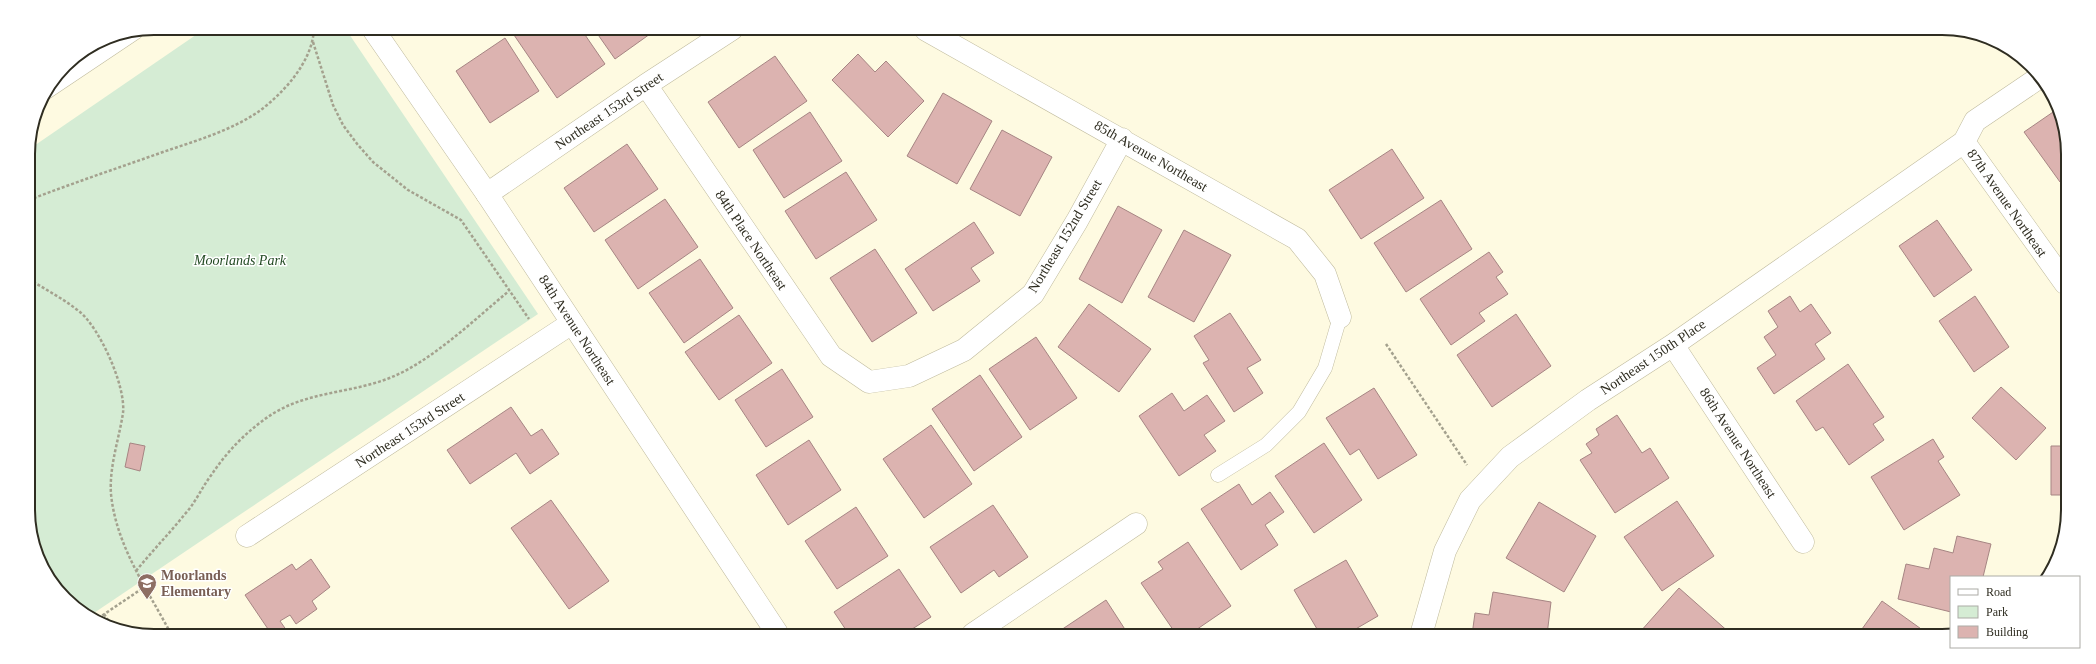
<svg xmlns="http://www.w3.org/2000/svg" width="2096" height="664" viewBox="0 0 2096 664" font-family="Georgia,serif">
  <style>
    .green { fill: #d5ecd4 }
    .building { fill: #dcb3b0; stroke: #a68583 }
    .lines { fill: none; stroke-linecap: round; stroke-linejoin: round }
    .service-casing { stroke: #bfba9d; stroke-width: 15 }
    .minor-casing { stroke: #bfba9d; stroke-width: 23 }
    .tertiary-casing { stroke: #bfba9d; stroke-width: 23 }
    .path { stroke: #a4a18e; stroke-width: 2.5; stroke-dasharray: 3 2; stroke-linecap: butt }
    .service { stroke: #fff; stroke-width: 14 }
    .minor { stroke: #fff; stroke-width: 22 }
    .tertiary { stroke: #fff; stroke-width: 22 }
    .labels { text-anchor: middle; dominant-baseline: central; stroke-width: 3; stroke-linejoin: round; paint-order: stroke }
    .street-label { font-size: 14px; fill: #2f2d21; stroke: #fff }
    .park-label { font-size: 14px; font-style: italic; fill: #244b24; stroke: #fff }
    .education-label { font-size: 14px; font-weight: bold; fill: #785e54; stroke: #fff; text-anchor: start }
    .rim { fill: none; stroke: #2f2d21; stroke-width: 2 }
  </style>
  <rect width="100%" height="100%" fill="#fefae1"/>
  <path class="green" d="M206,28h139l193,286 -450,303 -29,-24 -29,-58 -2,-385z"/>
  <path class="building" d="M456,29h12l-8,6z
    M522,29h59l24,35 -48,34 -43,-63z
    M594,29h63l-42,30z
    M505,38l34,53 -49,32 -34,-52z
    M858,54l17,18 11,-11 38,40 -36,36 -56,-57z
    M775,56l32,45 -68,47 -31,-46z
    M943,93l49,28 -35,63 -50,-28z
    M2056,110l10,19 -1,49 -5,4 -36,-50z
    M810,112l32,49 -58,37 -31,-48z
    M1002,130l50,27 -32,59 -50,-27z
    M627,144l31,45 -64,43 -30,-44z
    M1392,149l32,49 -63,41 -32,-49z
    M846,172l31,48 -61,39 -31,-48z
    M665,199l33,48 -60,42 -33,-49z
    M1441,200l31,49 -66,43 -32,-49z
    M1118,206l44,24 -40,73 -43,-24z
    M1937,220l35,50 -38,27 -35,-51z
    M974,222l20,31 -23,15 9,13 -47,30 -28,-42z
    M1184,230l47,25 -37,67 -46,-25z
    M875,249l42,64 -45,29 -42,-64z
    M1489,252l14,20 -7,5 12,17 -29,19 6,8 -34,24 -31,-46z
    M700,259l33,49 -49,35 -35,-50z
    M1790,296l10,16 11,-8 20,29 -16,11 10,15 -51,35 -17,-26 19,-13 -12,-18 14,-10 -10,-16z
    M1975,296l34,51 -35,25 -35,-51z
    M1089,304l62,45 -32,43 -61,-45z
    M1230,313l31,47 -14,8 16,25 -29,19 -31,-49 6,-3 -15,-24z
    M1516,314l35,52 -59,41 -35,-52z
    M739,315l33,48 -53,37 -34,-48z
    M1036,337l41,61 -47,32 -41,-61z
    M1848,364l36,53 -11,7 11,16 -35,25 -26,-38 -7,4 -20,-30z
    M782,369l31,48 -47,30 -31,-47z
    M980,375l42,62 -48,34 -42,-62z
    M2001,387l45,41 -30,32 -44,-42z
    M1374,388l43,67 -39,24 -19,-30 -9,6 -24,-37z
    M1172,393l12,18 23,-16 18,26 -21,14 12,16 -37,25 -40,-60z
    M511,407l20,29 11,-7 17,25 -29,20 -14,-21 -46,31 -23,-34z
    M1617,415l25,38 8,-5 19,30 -54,35 -35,-53 12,-7 -6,-9 13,-9 -3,-6z
    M931,425l41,59 -48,34 -41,-59z
    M1933,439l11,18 -6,4 22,34 -56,35 -33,-53z
    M809,440l32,50 -53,35 -32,-50z
    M130,443l15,3 -5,25 -15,-4z
    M1324,443l38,57 -48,33 -39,-57z
    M2051,446h13v49h-13z
    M1239,484l13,21 18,-13 14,20 -19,13 13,20 -37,25 -40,-61z
    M551,500l58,81 -40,28 -58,-81z
    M1677,501l37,55 -52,35 -38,-54z
    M1539,502l57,34 -32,56 -58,-34z
    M993,505l35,52 -29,20 -5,-7 -33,23 -31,-46z
    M856,507l32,49 -51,33 -32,-48z
    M1957,536l34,8 -8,33h-32v35l-53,-13 8,-35 23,5 5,-21 19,5z
    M1188,542l43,64 -41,28h-14l-35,-51 22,-14 -5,-7z
    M311,559l19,28 -18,14 5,8 -21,15 -6,-9 -10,6 7,10 -17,1 -25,-37 47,-31 4,6z
    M1346,560l32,56 -31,18h-27l-26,-44z
    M899,569l32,48 -25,16h-58l-14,-21z
    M1679,588l52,46 -1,1h-86l-4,-3z
    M1493,592l58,10 -4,33h-75l3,-22 14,2z
    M1106,600l22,34h-73z
    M1882,601l49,35h-74z"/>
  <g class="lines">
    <defs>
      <path id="service" d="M45,93l91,-61
        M1218,475l48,-30 33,-33 26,-44 15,-51"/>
      <path id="minor" d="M926,30l371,209 28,35 15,43
        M646,85l185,271 38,26 40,-6 55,-26 69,-56 44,-73 45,-82
        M1964,142l101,141
        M487,194l159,-109 86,-56
        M1673,345l130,197
        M247,536l325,-213
        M973,634l163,-110
        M1421,635l24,-84 25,-51 40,-43 78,-57 85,-55 291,-203 11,-21 65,-44"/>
      <path id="tertiary" d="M373,29l114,165 290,439"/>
    </defs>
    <use href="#service" class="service-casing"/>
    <use href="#minor" class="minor-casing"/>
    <use href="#tertiary" class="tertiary-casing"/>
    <path class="path" d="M313,42l20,63 10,20 15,20 15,17 35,28 53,30 68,99
      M29,200c44,-17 89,-32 134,-48 32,-11 67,-21 95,-40 26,-19 55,-51 56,-84
      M29,279c17,11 35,20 51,33 20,17 46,74 43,101 -4,26 -14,54 -12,81 5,51 35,93 59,138
      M1386,344l81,121
      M136,571c16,-20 33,-37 49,-57 11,-12 17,-27 27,-40 16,-24 38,-46 62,-61 36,-22 80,-20 118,-36 41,-17 83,-58 117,-86
      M104,614l10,15
      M94,621l52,-35"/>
    <use href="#service" class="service"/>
    <use href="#minor" class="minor"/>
    <use href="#tertiary" class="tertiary"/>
  </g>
  <defs>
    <symbol id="school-pin" viewBox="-11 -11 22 30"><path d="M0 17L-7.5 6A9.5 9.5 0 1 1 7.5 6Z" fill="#8d6e63" stroke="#fff"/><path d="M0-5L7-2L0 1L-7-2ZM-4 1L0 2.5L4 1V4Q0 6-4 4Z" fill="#fff"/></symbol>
  </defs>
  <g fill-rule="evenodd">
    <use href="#school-pin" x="136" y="572" width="22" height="30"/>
  </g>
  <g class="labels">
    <g class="street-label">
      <text transform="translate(609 111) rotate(-34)">Northeast 153rd Street</text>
      <text transform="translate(1151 156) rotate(30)">85th Avenue Northeast</text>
      <text transform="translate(2007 203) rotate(55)">87th Avenue Northeast</text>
      <text transform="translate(1065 236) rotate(-59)">Northeast 152nd Street</text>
      <text transform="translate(751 240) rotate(56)">84th Place Northeast</text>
      <text transform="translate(577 330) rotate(57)">84th Avenue Northeast</text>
      <text transform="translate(1653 357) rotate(-34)">Northeast 150th Place</text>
      <text transform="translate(410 430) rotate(-33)">Northeast 153rd Street</text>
      <text transform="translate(1738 443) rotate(57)">86th Avenue Northeast</text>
    </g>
    <g class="park-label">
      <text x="240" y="260">Moorlands Park</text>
    </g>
    <g class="education-label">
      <text x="161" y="575">Moorlands<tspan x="161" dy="16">Elementary</tspan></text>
    </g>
  </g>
  <path d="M0 0H2096V664H0ZM154 35H1942A119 119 0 0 1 2061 154V510A119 119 0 0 1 1942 629H154A119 119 0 0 1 35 510V154A119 119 0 0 1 154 35Z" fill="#fff" fill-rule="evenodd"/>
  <path class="rim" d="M154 35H1942A119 119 0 0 1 2061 154V510A119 119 0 0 1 1942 629H154A119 119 0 0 1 35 510V154A119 119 0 0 1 154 35Z"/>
  <rect x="1950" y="576" width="130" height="72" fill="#ffffff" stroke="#acaba6"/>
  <rect x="1958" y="589" width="20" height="6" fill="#ffffff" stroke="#acaba6"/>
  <text x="1986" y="596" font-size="12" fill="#2f2d21">Road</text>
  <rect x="1958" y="606" width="20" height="12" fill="#d5ecd4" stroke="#acaba6"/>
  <text x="1986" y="616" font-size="12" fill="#2f2d21">Park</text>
  <rect x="1958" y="626" width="20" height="12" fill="#dcb3b0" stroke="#acaba6"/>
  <text x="1986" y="636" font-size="12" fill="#2f2d21">Building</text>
</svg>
